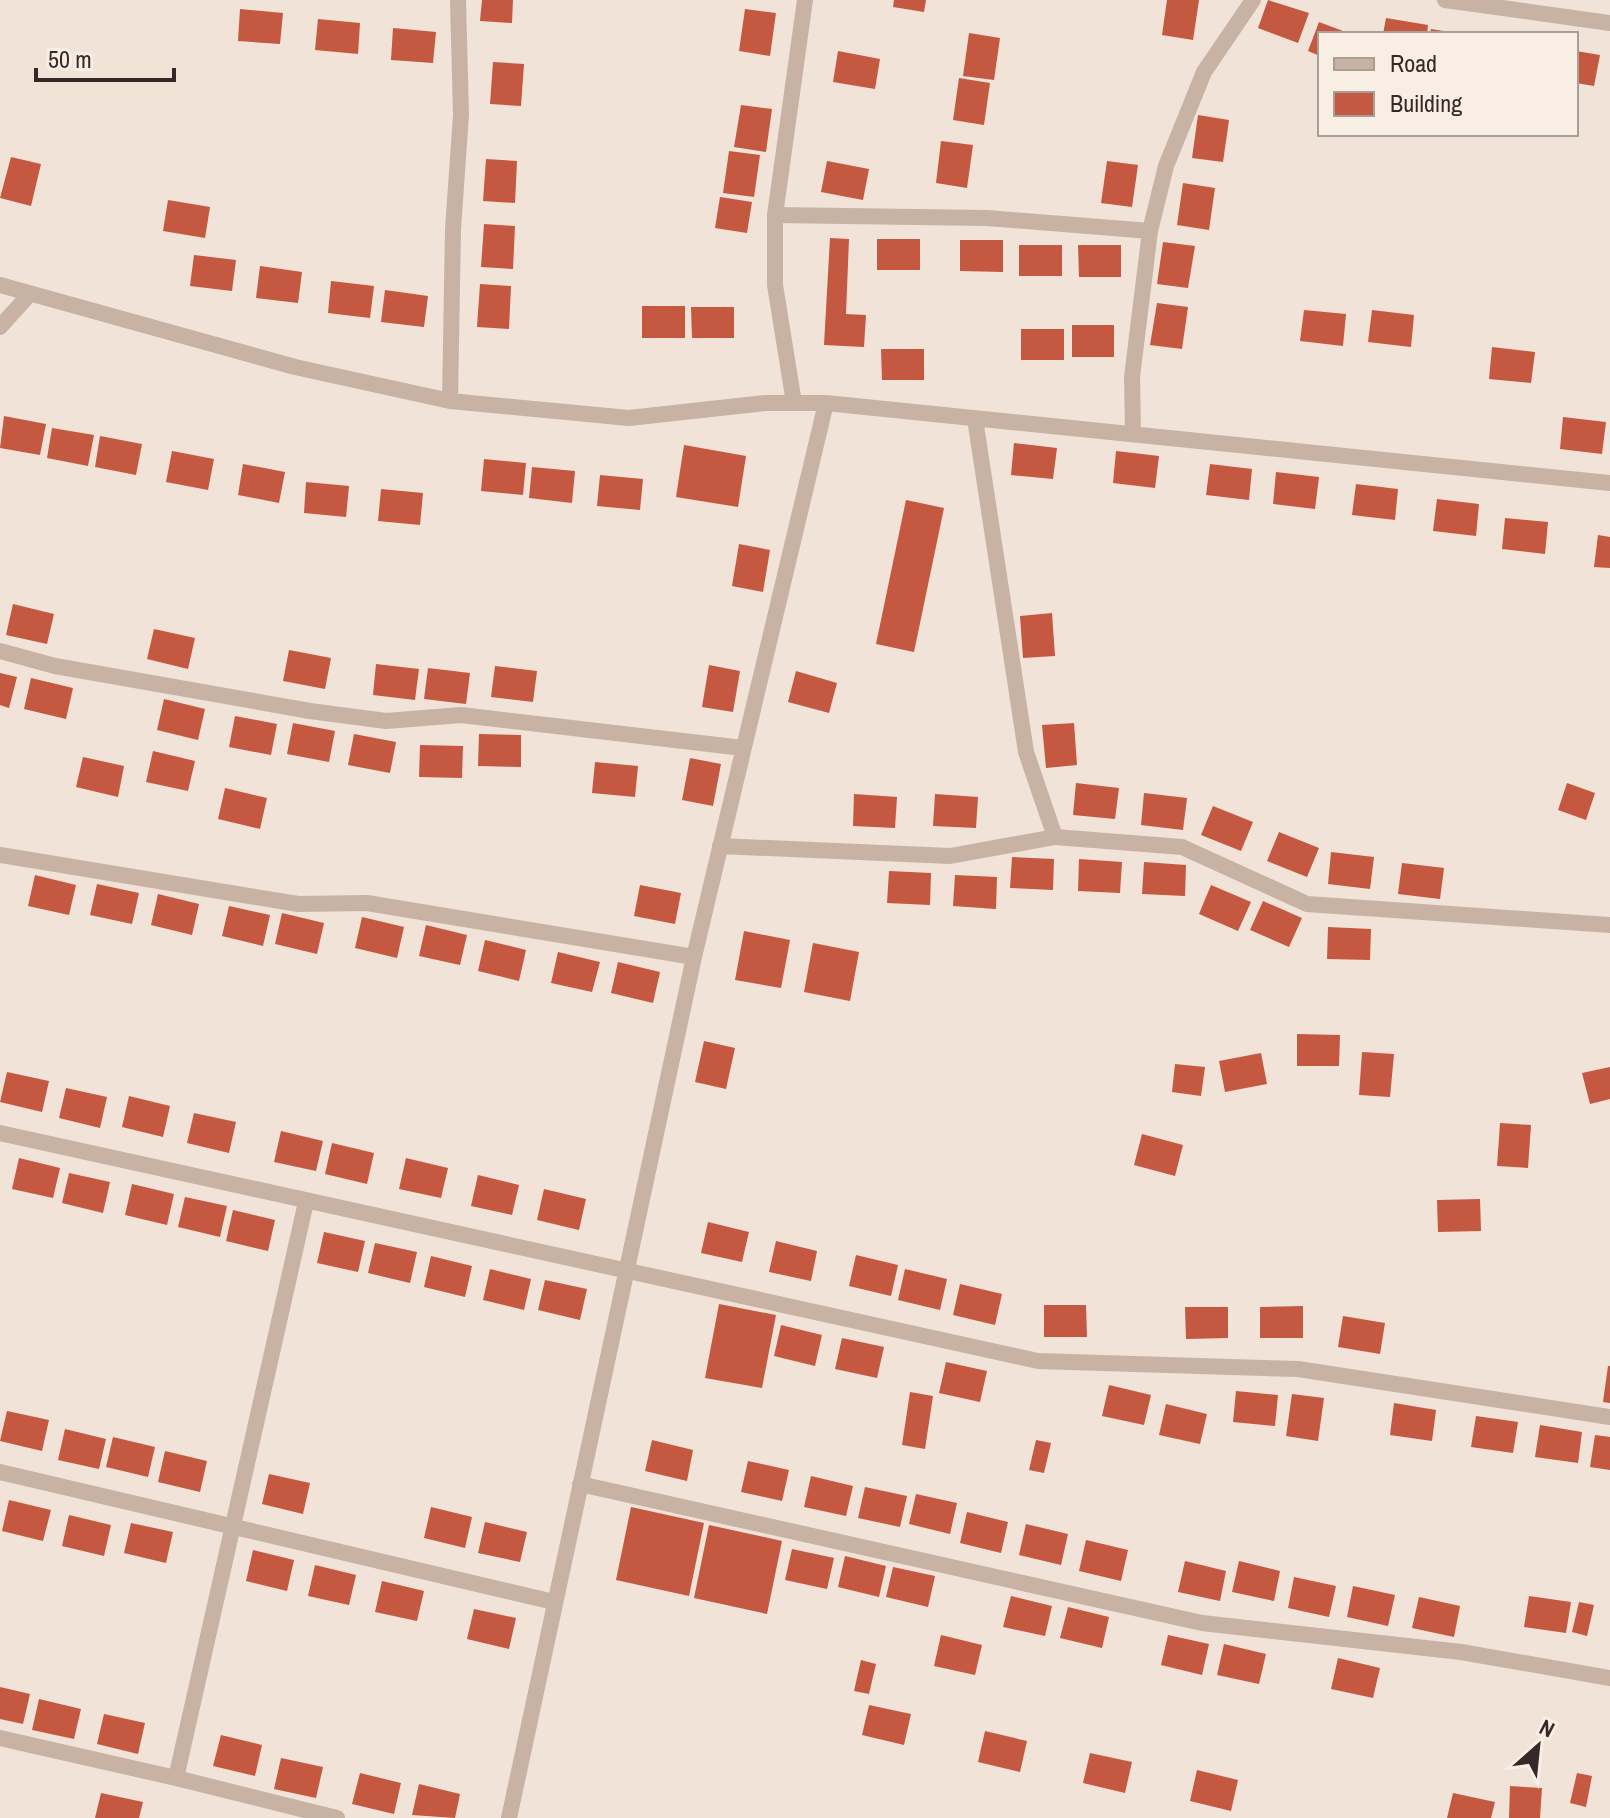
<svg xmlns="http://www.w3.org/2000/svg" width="1610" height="1818" viewBox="0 0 1610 1818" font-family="'Archivo Narrow',sans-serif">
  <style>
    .building { fill: #c55841 }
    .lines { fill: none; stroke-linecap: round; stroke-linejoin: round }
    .street { stroke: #c8b2a4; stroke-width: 16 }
  </style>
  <rect width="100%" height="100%" fill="#f1e3d8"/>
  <path class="building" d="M482,0h31l-1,23 -32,-2z
    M894,0h32l-2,12 -31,-5z
    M1167,0h32l-6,40 -31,-5z
    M1268,0l41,13 -11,30 -40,-15z
    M240,9l43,4 -3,31 -42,-3z
    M745,9l31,4 -6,43 -31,-5z
    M1386,18l42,7 -1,9h-44z
    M318,19l42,4 -2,31 -43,-4z
    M1319,22l32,12h-31v22l-12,-5z
    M393,28l43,4 -3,31 -42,-3z
    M1431,29l19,3 -1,2h-19z
    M969,33l31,5 -6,42 -31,-4z
    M838,51l42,8 -5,30 -42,-7z
    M1576,51l24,4 -6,31 -18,-3z
    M493,62l31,2 -3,42 -31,-2z
    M959,78l31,5 -6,42 -31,-5z
    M741,105l31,4 -6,43 -32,-5z
    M1198,115l31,5 -6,42 -31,-4z
    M941,141l32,4 -6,43 -31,-5z
    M729,151l31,4 -6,42 -31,-4z
    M11,157l30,7 -10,42 -31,-8z
    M486,159l31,2 -2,42 -32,-2z
    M827,161l42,8 -6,31 -42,-8z
    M1107,161l31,4 -6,42 -31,-4z
    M1183,183l32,5 -6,42 -32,-5z
    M720,197l32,5 -5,31 -32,-5z
    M168,200l42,7 -5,31 -42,-7z
    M484,224l31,2 -2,43 -32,-2z
    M830,238l19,1 -3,75 20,1 -2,32 -40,-2z
    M877,239h43v31h-43z
    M960,240h43v32l-43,-1z
    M1163,242l32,4 -7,42 -31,-4z
    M1019,245h43v31h-43z
    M1078,245h43v32h-42z
    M194,255l42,5 -4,31 -42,-5z
    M260,266l42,6 -4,31 -42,-5z
    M331,281l43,5 -4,32 -42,-5z
    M480,284l31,2 -2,43 -32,-2z
    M385,290l43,6 -4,31 -43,-5z
    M1157,303l31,4 -6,42 -32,-4z
    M642,306h43v32h-43z
    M691,307h43v31h-42z
    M1304,310l42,4 -3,32 -43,-5z
    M1372,310l42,5 -3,32 -43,-5z
    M1072,325h42v32h-42z
    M1021,329h43v31h-43z
    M1492,347l43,5 -4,31 -42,-4z
    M881,349h43v31h-42z
    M4,416l42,8 -6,31 -40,-7z
    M1563,417l43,5 -4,32 -42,-5z
    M52,428l42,7 -6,31 -41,-8z
    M100,436l42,8 -6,31 -41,-8z
    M1014,443l43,5 -4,31 -42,-4z
    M684,445l62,11 -8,51 -62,-10z
    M172,451l42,8 -6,31 -42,-8z
    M1116,451l43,5 -4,32 -42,-5z
    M484,459l42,4 -3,32 -42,-4z
    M243,464l42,8 -6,31 -41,-8z
    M1210,464l42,5 -3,31 -43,-5z
    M532,467l43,4 -3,32 -43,-5z
    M1276,472l43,5 -4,32 -42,-5z
    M600,475l43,4 -3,31 -43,-4z
    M306,482l43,4 -3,31 -42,-4z
    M1356,484l42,5 -3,31 -43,-5z
    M381,489l42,4 -3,32 -42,-4z
    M1437,499l42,5 -3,32 -43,-5z
    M906,500l38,8 -30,144 -38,-8z
    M1505,518l43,4 -3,32 -43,-5z
    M1598,535l12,2v31l-16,-1z
    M739,544l31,6 -7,42 -31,-6z
    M13,604l41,10 -7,30 -41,-9z
    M1052,613l3,43 -32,2 -3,-42z
    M154,629l41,9 -7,31 -41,-10z
    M289,650l42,8 -6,31 -42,-8z
    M376,664l43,5 -4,31 -42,-5z
    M709,665l31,6 -7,41 -31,-5z
    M495,666l42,5 -4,31 -42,-5z
    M428,668l42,5 -4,31 -42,-5z
    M796,671l41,12 -8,30 -41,-11z
    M0,673l17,4 -8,31 -9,-3z
    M31,678l42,10 -7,31 -42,-10z
    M164,699l41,10 -7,31 -41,-10z
    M235,716l42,8 -6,31 -42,-8z
    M293,723l42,8 -6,31 -42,-8z
    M1074,723l3,42 -31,3 -4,-43z
    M354,734l42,8 -6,31 -42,-8z
    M479,734l42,1v32l-43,-1z
    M420,745l43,1 -1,32 -43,-1z
    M153,751l42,10 -7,30 -42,-9z
    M83,757l41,9 -6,31 -42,-10z
    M690,758l31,6 -8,42 -31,-6z
    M595,762l43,4 -3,31 -43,-4z
    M1076,783l43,5 -4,31 -42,-4z
    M1567,783l28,10 -9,27 -28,-10z
    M225,788l42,10 -7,31 -42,-10z
    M1144,793l43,5 -4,32 -42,-5z
    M854,794l43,3 -2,31 -42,-2z
    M935,794l43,3 -2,31 -43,-2z
    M1213,806l40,16 -12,29 -40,-16z
    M1279,832l40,16 -12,29 -40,-16z
    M1331,852l43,5 -4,32 -42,-5z
    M1012,857l42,2 -1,31 -43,-2z
    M1079,859l43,3 -2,31 -42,-2z
    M1144,862l42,3 -1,31 -43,-2z
    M1402,863l42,5 -4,31 -42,-5z
    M889,871l42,2 -1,32 -43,-2z
    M35,875l41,10 -7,30 -41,-9z
    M955,875l42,2 -1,32 -43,-3z
    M97,884l42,9 -7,31 -42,-9z
    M640,885l41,8 -6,31 -41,-8z
    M1211,885l40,17 -13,29 -39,-17z
    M158,894l41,10 -7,31 -41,-10z
    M1263,901l39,17 -13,29 -39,-17z
    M229,906l41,9 -7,31 -41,-10z
    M282,913l42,10 -7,31 -42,-10z
    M362,917l42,10 -7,31 -42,-10z
    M426,925l41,10 -7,30 -41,-9z
    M1328,927l43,2 -1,31 -43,-1z
    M744,931l46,9 -9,48 -46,-8z
    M485,940l41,10 -7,31 -41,-10z
    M813,943l46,9 -9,49 -46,-9z
    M558,952l42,10 -8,30 -41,-9z
    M618,962l42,10 -7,31 -42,-10z
    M1297,1034l43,1 -1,31h-42z
    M704,1041l31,7 -9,41 -31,-7z
    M1362,1052l32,2 -4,43 -31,-2z
    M1261,1053l6,31 -42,8 -6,-31z
    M1175,1064l30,3 -4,29 -29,-4z
    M1610,1067v32l-20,5 -8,-31z
    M7,1072l42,9 -7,31 -42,-10z
    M66,1088l41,9 -7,31 -41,-10z
    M129,1096l41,10 -7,31 -41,-10z
    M194,1113l42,9 -7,31 -42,-10z
    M1500,1123l31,2 -3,43 -31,-2z
    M281,1131l42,10 -7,30 -42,-9z
    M1142,1134l41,11 -8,31 -41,-11z
    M332,1143l42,10 -7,31 -42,-10z
    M19,1158l41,10 -7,30 -41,-9z
    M406,1158l42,10 -7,30 -42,-9z
    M69,1173l41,9 -7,31 -41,-10z
    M478,1175l41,10 -7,30 -41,-9z
    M132,1184l42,10 -7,31 -42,-10z
    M544,1189l42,10 -7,31 -42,-10z
    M185,1197l42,9 -7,31 -42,-10z
    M1480,1199l1,32 -43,1 -1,-32z
    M233,1210l42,10 -7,31 -42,-10z
    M708,1222l41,10 -7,30 -41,-9z
    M324,1232l41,9 -7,31 -41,-9z
    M776,1241l41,10 -6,30 -42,-9z
    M375,1243l42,9 -7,31 -42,-10z
    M856,1255l42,10 -7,31 -42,-10z
    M431,1256l41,10 -7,31 -41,-10z
    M490,1269l41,10 -7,31 -41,-10z
    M905,1269l42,10 -7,31 -42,-10z
    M545,1280l42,9 -7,31 -42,-10z
    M960,1284l42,10 -7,31 -42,-10z
    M719,1304l57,11 -14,73 -57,-10z
    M1044,1305h42l1,32h-43z
    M1303,1306v32h-43v-31z
    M1185,1307h43v31l-42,1z
    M1343,1316l42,7 -5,31 -42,-7z
    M781,1325l41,10 -7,31 -41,-10z
    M842,1338l42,9 -7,31 -42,-9z
    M946,1362l41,9 -7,31 -41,-9z
    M1608,1366h2v37l-7,-1z
    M1109,1385l42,10 -7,30 -42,-9z
    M1236,1391l42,4 -3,31 -42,-4z
    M910,1392l23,4 -8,53 -23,-4z
    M1292,1394l32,4 -6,43 -32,-5z
    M1394,1403l42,7 -4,31 -42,-6z
    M1166,1404l41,10 -7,30 -41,-9z
    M7,1411l42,9 -7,31 -42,-10z
    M1476,1416l42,6 -5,31 -42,-6z
    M1540,1425l42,7 -4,31 -43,-6z
    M65,1429l41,10 -7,30 -41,-9z
    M1595,1435l15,2v33l-20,-3z
    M113,1437l42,10 -7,30 -42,-10z
    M652,1440l41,10 -6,31 -42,-10z
    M1036,1440l15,3 -7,30 -15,-3z
    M165,1451l42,10 -7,31 -42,-10z
    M748,1461l41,9 -7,31 -41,-9z
    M269,1474l41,9 -7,31 -41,-10z
    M811,1476l42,10 -7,30 -42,-9z
    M865,1487l42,9 -7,31 -42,-9z
    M916,1494l41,9 -7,31 -41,-10z
    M9,1500l42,10 -8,31 -41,-10z
    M431,1507l41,10 -7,31 -41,-10z
    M631,1507l73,16 -15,73 -73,-16z
    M967,1512l41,10 -7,31 -41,-10z
    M69,1515l42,10 -7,31 -42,-10z
    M485,1522l42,10 -7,30 -42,-9z
    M131,1523l42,9 -7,31 -42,-10z
    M1026,1524l42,10 -7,31 -42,-10z
    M709,1525l73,16 -15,73 -73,-16z
    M1086,1540l42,10 -7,31 -42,-10z
    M792,1549l42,9 -7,31 -42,-9z
    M253,1550l41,10 -7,31 -41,-10z
    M845,1556l41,10 -7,31 -41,-10z
    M1185,1561l41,10 -6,30 -42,-9z
    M1239,1561l41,10 -6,30 -42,-9z
    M315,1565l41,10 -7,30 -41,-9z
    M893,1567l42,9 -7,31 -42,-10z
    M1294,1577l42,9 -7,31 -41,-9z
    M382,1581l42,10 -7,30 -42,-9z
    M1353,1586l42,9 -7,31 -41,-9z
    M1011,1596l41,10 -7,30 -42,-9z
    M1529,1596l42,6 -5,31 -42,-6z
    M1419,1597l41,9 -6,31 -42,-9z
    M1579,1602l15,3 -7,31 -15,-4z
    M1068,1607l41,10 -7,31 -42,-10z
    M474,1609l42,9 -7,31 -42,-10z
    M941,1635l41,10 -7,30 -41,-9z
    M1168,1635l41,9 -7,31 -41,-10z
    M1224,1644l42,10 -7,30 -42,-9z
    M1338,1658l42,10 -7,30 -42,-9z
    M861,1660l15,4 -7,30 -15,-3z
    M0,1687l30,7 -7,30 -23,-5z
    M39,1699l42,10 -7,30 -42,-9z
    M869,1705l42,9 -7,31 -42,-10z
    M104,1714l41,9 -7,31 -41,-10z
    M985,1731l42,10 -7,31 -42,-10z
    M221,1735l41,10 -7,31 -42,-10z
    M1090,1753l42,9 -7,31 -42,-10z
    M281,1758l42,9 -7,31 -42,-9z
    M1197,1770l41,10 -7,31 -41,-10z
    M360,1773l41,10 -7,31 -42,-10z
    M1577,1773l15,3 -6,31 -16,-4z
    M419,1784l41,10 -5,24 -43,-3z
    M1510,1786l32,2 -2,30h-31z
    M101,1793l42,9 -4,16h-44z
    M1453,1793l42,9 -4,16h-44z"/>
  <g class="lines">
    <path class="street" d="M1445,0l165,23
      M775,215l212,3 163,13
      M0,285l295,82 155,34 179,17 136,-15h61l784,80
      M0,327l29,-32
      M450,401l3,-172 8,-114 -3,-115
      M794,403l-19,-118v-70l30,-215
      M975,419l51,333 29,85
      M1133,432l-1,-55 18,-146 16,-65 38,-94 49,-72
      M0,651l55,15 255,45 76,10 75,-6 282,33
      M720,846l230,10 105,-19 127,10 125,57 303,21
      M0,855l298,49 69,-1 327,54
      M0,1133l1038,228 260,8 312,48
      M306,1202l-130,576 161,40
      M0,1472l554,130
      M580,1484l622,139 259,29 149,26
      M0,1738l176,40
      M509,1818l185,-861 132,-554"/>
  </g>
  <rect x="1318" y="32" width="260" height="104" fill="#f9eee4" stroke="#aa9f98" stroke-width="2"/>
  <rect x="1334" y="58" width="40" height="12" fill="#c8b2a4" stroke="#aa9f98" stroke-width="2"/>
  <text x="1390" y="72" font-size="24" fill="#342926">Road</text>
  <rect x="1334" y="92" width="40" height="24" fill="#c55841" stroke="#aa9f98" stroke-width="2"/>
  <text x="1390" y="112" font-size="24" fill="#342926">Building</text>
  <g transform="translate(1538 1746) rotate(27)" stroke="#f9eee4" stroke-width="6" paint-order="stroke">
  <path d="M0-6L14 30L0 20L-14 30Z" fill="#342926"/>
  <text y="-12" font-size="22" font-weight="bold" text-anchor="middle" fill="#342926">N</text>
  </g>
  <path d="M36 68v12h138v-12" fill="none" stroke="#342926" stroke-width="4"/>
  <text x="48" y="68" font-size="24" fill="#342926" stroke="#f9eee4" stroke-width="6" paint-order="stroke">50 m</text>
</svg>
